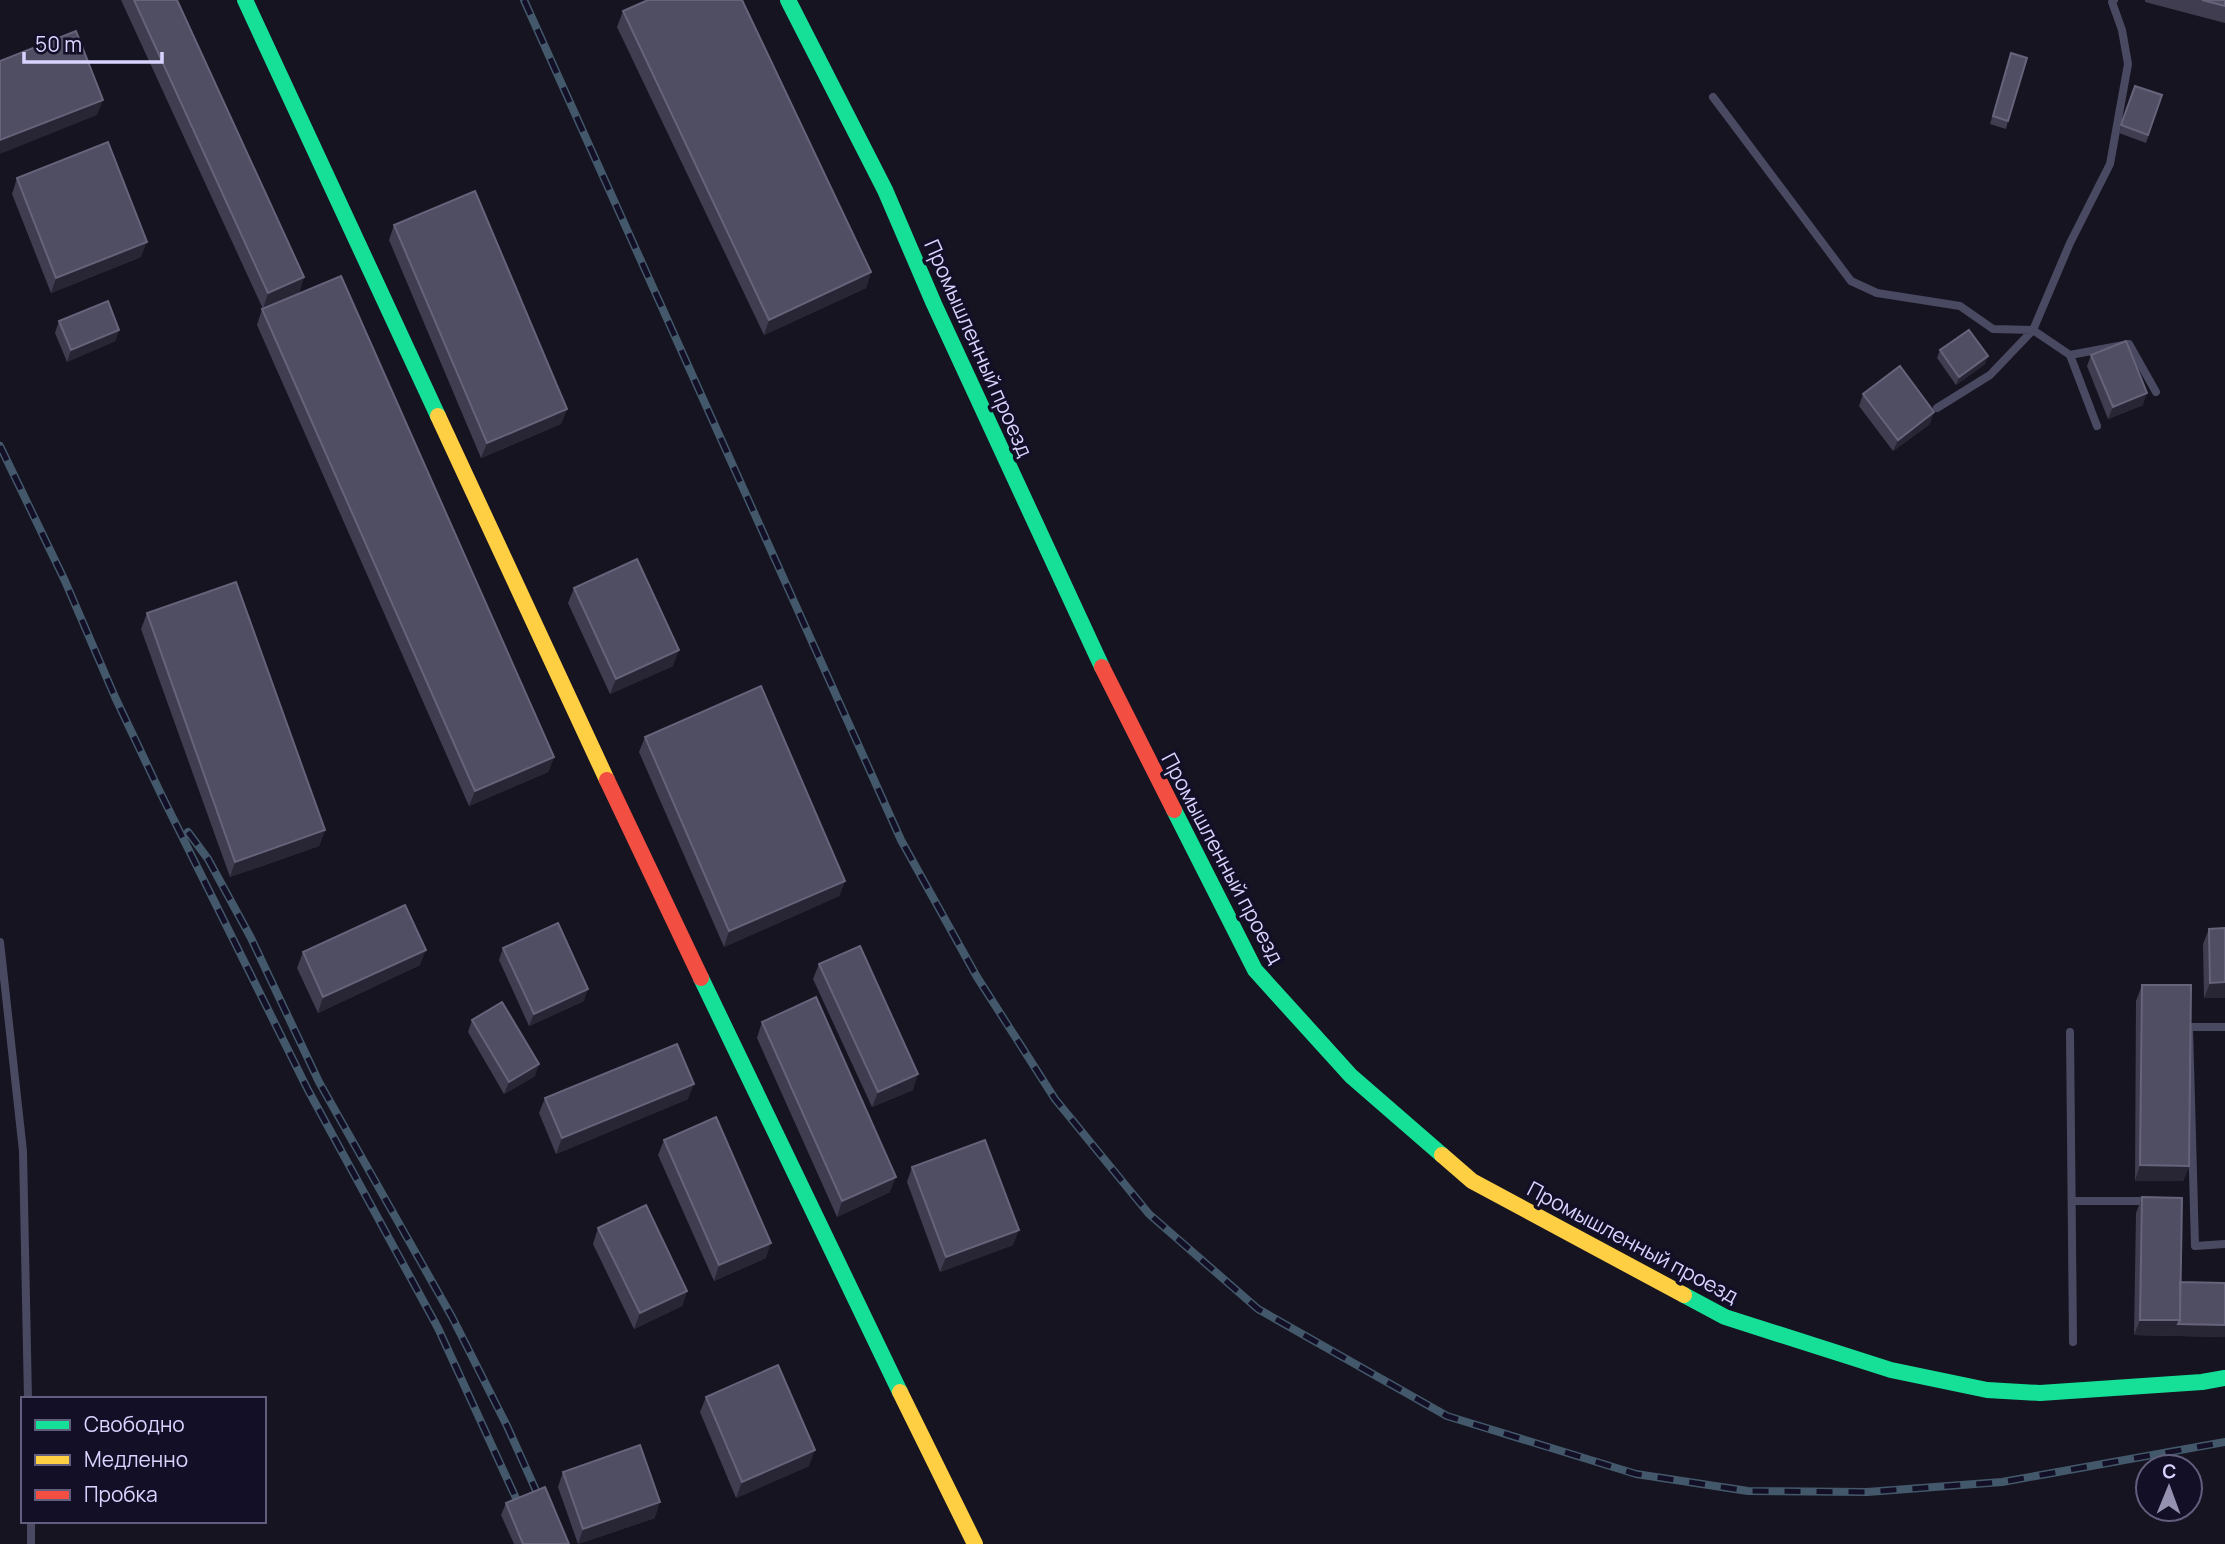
<svg xmlns="http://www.w3.org/2000/svg" width="2225" height="1544" viewBox="0 0 2225 1544" font-family="Manrope,sans-serif">
  <style>
    .lines { fill: none; stroke-linecap: round; stroke-linejoin: round }
    .lane { stroke: #4a4962; stroke-width: 8 }
    .fast { stroke: #16e098; stroke-width: 16 }
    .slow { stroke: #ffcf43; stroke-width: 16 }
    .jam { stroke: #f24e42; stroke-width: 16 }
    .rail-casing { stroke: #43596b; stroke-width: 8 }
    .rail { stroke: #130f26; stroke-width: 5; stroke-dasharray: 16; stroke-linecap: butt }
    .wall { fill: #403d50 }
    .shaded-wall { fill: #282635 }
    .building { fill: #504e63; stroke: #66637b; stroke-width: 2 }
    .labels { text-anchor: middle; dominant-baseline: central; stroke-width: 7; stroke-linejoin: round; paint-order: stroke }
    .street-label { font-size: 21px; fill: #d9d4ff; stroke: #130f26 }
  </style>
  <rect width="100%" height="100%" fill="#161421"/>
  <g class="lines">
    <path class="lane" d="M1713,97l138,184 26,12 83,13 33,23 40,1
      M2070,355l59,-11 27,48
      M1937,408l53,-33 43,-45
      M2097,426l-27,-71 -37,-25 37,-87 40,-79 18,-100 -6,-34 -10,-28 2,-2
      M0,942l23,209 5,248
      M2225,1027h-36l6,219 30,-2
      M2070,1032l3,310
      M2072,1201h78
      M31,1521v23"/>
    <path class="fast" d="M245,0l193,416
      M788,0l97,190 49,114 168,363
      M1174,810l81,160 96,106 91,79
      M701,978l199,414
      M1684,1295l41,22 166,53 96,20 53,3 162,-11 23,-4"/>
    <path class="slow" d="M438,416l169,364
      M1442,1155l30,26 212,114
      M900,1392l75,152"/>
    <path class="jam" d="M1102,667l72,143
      M607,780l94,198"/>
    <defs>
      <path id="rail" d="M524,0l377,840 76,137 78,122 94,115 109,95 189,107 189,58 112,17 119,1 135,-10 223,-40
        M0,446l65,135 50,116 45,95 148,298 130,238 99,216
        M188,832l20,27 43,79 68,144 133,235 55,109 53,118"/>
    </defs>
    <use href="#rail" class="rail-casing"/>
    <use href="#rail" class="rail"/>
  </g>
  <path class="wall" d="M121,0h56l127,277 -5,16 -36,16z
    M2145,0h80v23l-80,-21z
    M623,11l248,261 -5,16 -102,47 -147,-308z
    M2009,61l-1,60 -2,8 -16,-5z
    M2135,86l27,9 -16,48 -27,-10z
    M17,178l124,79 -90,36 -39,-99z
    M394,225l173,184 -6,15 -80,34 -92,-218z
    M262,309l292,448 -6,15 -79,34 -212,-481z
    M59,321l60,9 -4,11 -48,21 -12,-29z
    M1940,350l45,14 -29,21 -19,-27z
    M2091,355l52,50 -35,14 -21,-53z
    M1863,394l67,30 -37,27 -34,-45z
    M574,588l99,78 -63,28 -42,-91z
    M147,613l178,217 -6,16 -89,31 -89,-248z
    M645,737l200,144 -6,15 -115,51 -85,-195z
    M2209,929l16,69h-21l-1,-54z
    M503,948l81,53 -55,25 -30,-66z
    M303,952l117,13 -102,48 -21,-45z
    M819,964l94,126 -41,17 -59,-128z
    M2142,985l47,181 -6,15h-48l1,-180z
    M472,1020l63,56 -31,18 -36,-62z
    M762,1022l128,170 -53,25 -80,-179z
    M545,1098l143,1 -132,55 -17,-41z
    M664,1140l102,118 -52,23 -56,-126z
    M912,1167l101,78 -73,27 -33,-90z
    M2142,1197l38,85 45,1v54l-91,-2 2,-122z
    M598,1228l89,63 -5,15 -48,23 -41,-85z
    M706,1397l103,69 -73,32 -36,-86z
    M563,1472l92,46 -77,26 -20,-57z
    M506,1503l63,41h-55l-13,-29z"/>
  <path class="shaded-wall" d="M103,100l-6,15 -97,39v-14z
    M147,242l-6,15 -90,36 5,-15z
    M871,272l-5,16 -102,47 5,-15z
    M304,277l-5,16 -36,16 5,-16z
    M119,330l-4,11 -48,21 4,-12z
    M1988,356l-3,8 -29,21 3,-8z
    M2147,393l-4,12 -35,14 5,-12z
    M567,409l-6,15 -80,34 6,-15z
    M1934,412l-4,12 -37,27 5,-11z
    M679,650l-6,16 -63,28 6,-15z
    M554,757l-6,15 -79,34 6,-15z
    M325,830l-6,16 -89,31 5,-15z
    M845,881l-6,15 -115,51 5,-16z
    M426,950l-6,15 -102,48 5,-16z
    M2225,982v16h-21l6,-15z
    M588,989l-4,12 -55,25 5,-12z
    M539,1064l-4,12 -31,18 5,-12z
    M918,1074l-5,16 -41,17 6,-15z
    M694,1084l-6,15 -132,55 6,-16z
    M2140,1165l49,1 -6,15h-48z
    M896,1177l-6,15 -53,25 5,-16z
    M1019,1230l-6,15 -73,27 6,-15z
    M771,1243l-5,15 -52,23 5,-16z
    M687,1291l-5,15 -48,23 6,-16z
    M2140,1320h40l45,5v12l-91,-2z
    M815,1450l-6,16 -73,32 6,-16z
    M660,1502l-5,16 -77,26 5,-15z"/>
  <path class="building" d="M134,0h43l127,277 -36,16z
    M648,0h94l129,272 -102,48 -146,-309z
    M2202,0h23v6z
    M76,31l27,69 -103,40v-79z
    M2011,53l16,5 -19,63 -15,-5z
    M2135,86l27,9 -14,40 -27,-10z
    M108,142l39,100 -91,36 -39,-100z
    M475,191l92,218 -80,34 -93,-218z
    M341,276l213,481 -79,34 -213,-482z
    M108,301l11,29 -48,20 -12,-29z
    M1969,330l19,26 -29,21 -19,-27z
    M2126,341l21,52 -34,14 -22,-52z
    M1900,366l34,46 -36,28 -35,-46z
    M637,559l42,91 -63,29 -42,-91z
    M236,582l89,248 -90,32 -88,-249z
    M761,686l84,195 -116,50 -84,-194z
    M405,905l21,45 -103,47 -20,-45z
    M558,923l30,66 -54,25 -31,-66z
    M2225,928v54l-15,1 -1,-54z
    M860,946l58,128 -40,18 -59,-128z
    M2142,985h49l-2,181 -49,-1z
    M816,997l80,180 -54,24 -80,-179z
    M502,1002l37,62 -30,18 -37,-62z
    M677,1044l17,40 -132,54 -17,-40z
    M716,1117l55,126 -52,22 -55,-125z
    M985,1140l34,90 -73,27 -34,-90z
    M2142,1197l40,1 -2,122h-40z
    M646,1205l41,86 -47,22 -42,-85z
    M2180,1282l45,1v42l-47,-1 2,-4z
    M778,1365l37,85 -73,32 -36,-85z
    M640,1445l20,57 -77,27 -20,-57z
    M545,1487l24,57h-46l-17,-41z"/>
  <g class="labels">
    <g class="street-label">
      <text transform="translate(979 348) rotate(66)">Промышленный проезд</text>
      <text transform="translate(1223 858) rotate(62)">Промышленный проезд</text>
      <text transform="translate(1633 1242) rotate(28)">Промышленный проезд</text>
    </g>
  </g>
  <rect x="21" y="1397" width="245" height="126" fill="#130f26" stroke="#625e7d" stroke-width="2"/>
  <rect x="35" y="1420" width="35" height="10" fill="#16e098" stroke="#625e7d" stroke-width="2"/>
  <text x="84" y="1432" font-size="21" fill="#d9d4ff">Свободно</text>
  <rect x="35" y="1455" width="35" height="10" fill="#ffcf43" stroke="#625e7d" stroke-width="2"/>
  <text x="84" y="1467" font-size="21" fill="#d9d4ff">Медленно</text>
  <rect x="35" y="1490" width="35" height="10" fill="#f24e42" stroke="#625e7d" stroke-width="2"/>
  <text x="84" y="1502" font-size="21" fill="#d9d4ff">Пробка</text>
  <g transform="translate(2169 1488) rotate(1)"><circle r="33" fill="#130f26" stroke="#625e7d" stroke-width="2"/>
  <path d="M0-5L12 26L0 18L-12 26Z" fill="#9591b1"/>
  <text y="-10" font-size="19" font-weight="bold" text-anchor="middle" fill="#d9d4ff">С</text>
  </g>
  <path d="M24 52v10h138v-10" fill="none" stroke="#d9d4ff" stroke-width="3.5"/>
  <text x="35" y="52" font-size="21" fill="#d9d4ff" stroke="#130f26" stroke-width="5" paint-order="stroke">50 m</text>
</svg>
